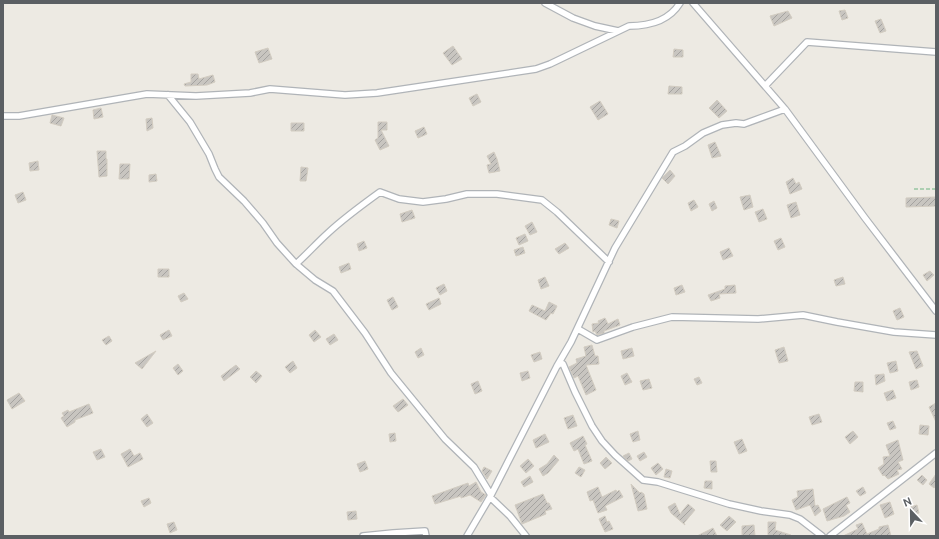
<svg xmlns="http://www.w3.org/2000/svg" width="939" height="539" viewBox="0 0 939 539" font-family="Ubuntu,sans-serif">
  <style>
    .building { fill: url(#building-hatch); stroke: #d2ccc1 }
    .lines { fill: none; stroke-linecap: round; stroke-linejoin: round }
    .minor-casing { stroke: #b0b4b8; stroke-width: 8 }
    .path { stroke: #98c6a3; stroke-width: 1.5; stroke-dasharray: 4 2; stroke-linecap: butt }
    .minor { stroke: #fff; stroke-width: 5.5 }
  </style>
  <defs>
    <pattern id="building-hatch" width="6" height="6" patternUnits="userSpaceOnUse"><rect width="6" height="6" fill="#c8c5c0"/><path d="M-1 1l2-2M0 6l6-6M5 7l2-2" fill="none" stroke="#a5a3a0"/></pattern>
  </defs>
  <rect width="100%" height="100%" fill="#edeae3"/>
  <path class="building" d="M845,10l3,8 -6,2 -3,-9z
    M788,11l4,7 -18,8 -4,-10z
    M881,19l5,12 -6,2 -5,-12z
    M453,46l9,13 -10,6 -9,-12z
    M268,48l4,11 -13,4 -4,-11z
    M674,49l9,1v7h-10z
    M191,74h7l1,5 14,-4 2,7 -8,3 -22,1 -1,-2 7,-2z
    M669,86l13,1v7h-14z
    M477,94l4,8 -8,4 -4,-8z
    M717,100l10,11 -8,7 -10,-10z
    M600,101l8,13 -10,6 -8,-13z
    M101,108l2,9 -9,2 -1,-9z
    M52,115l12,3 -3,8 -11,-3z
    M152,118l1,10 -6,3 -1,-12z
    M378,122h9v8h-6l8,16 -9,4 -5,-10 3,-2z
    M291,123h13v8h-13z
    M424,127l3,7 -9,4 -3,-7z
    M715,142l6,14 -9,2 -4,-13z
    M97,151h9v8h1v17l-8,1z
    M494,152l3,7 3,12 -11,2 -2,-8 4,-1 -4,-8z
    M38,161l1,9 -9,1 -1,-8z
    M120,164h10l-1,15h-10z
    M301,167l7,1 -2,13h-6z
    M670,170l5,6 -7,8 -6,-6z
    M156,174l1,7 -8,1v-7z
    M793,178l3,6 3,-2 3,7 -12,5 -4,-12z
    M23,192l3,8 -8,3 -3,-8z
    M750,195l3,12 -9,3 -4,-13z
    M936,197v9l-30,1v-9z
    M694,200l4,7 -7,4 -3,-8z
    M714,201l3,7 -5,3 -3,-7z
    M796,202l4,13 -9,3 -4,-13z
    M763,209l4,10 -8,3 -4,-10z
    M412,210l3,8 -13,4 -2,-8z
    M611,219l8,2 -2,7 -8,-3z
    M532,222l5,10 -7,3 -5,-9z
    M525,234l3,7 -9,4 -3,-7z
    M781,238l4,9 -7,3 -4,-9z
    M364,241l3,7 -8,3 -2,-7z
    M565,243l4,5 -10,6 -4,-5z
    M523,247l2,6 -9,3 -2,-6z
    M729,248l4,8 -10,4 -3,-8z
    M349,263l2,6 -10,4 -2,-6z
    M158,269h11v8h-11z
    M930,271l4,4 -7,6 -4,-6z
    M545,277l4,9 -8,3 -3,-9z
    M843,277l2,7 -9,2 -2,-6z
    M444,284l3,7 -7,4 -4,-7z
    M682,285l3,7 -9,3 -2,-7z
    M735,285l1,8 -17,1 1,4 -9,3 -3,-6 17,-6v-3z
    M184,293l4,6 -7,3 -3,-6z
    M393,297l5,10 -6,3 -5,-10z
    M439,298l2,6 -12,6 -3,-6z
    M549,302l8,4 -4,8 -2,-1 -5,7 -17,-9 3,-6 13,6z
    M900,308l4,9 -7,3 -4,-9z
    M605,318l3,6 10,-5 2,6 -16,6v2l-7,2 -2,-4 -2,1 -1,-8 7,-1 -1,-2z
    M169,330l3,6 -9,4 -3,-5z
    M315,330l6,7 -7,5 -5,-7z
    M334,334l4,6 -8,5 -4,-6z
    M109,336l3,5 -6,4 -4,-5z
    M592,345l3,11h3l1,8 -13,1 10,25 -10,5 -8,-19 -4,2 -5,-11 8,-4 -1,-4 10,-3 -2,-9z
    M784,347l4,14 -9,2 -4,-13z
    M421,348l3,7 -6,3 -3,-6z
    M632,348l2,8 -11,3 -2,-8z
    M156,351l-14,18 -7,-6z
    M917,351l6,15 -7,3 -7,-17z
    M540,352l2,7 -8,3 -3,-7z
    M293,361l4,7 -7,5 -5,-6z
    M896,361l2,10 -8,2 -3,-10z
    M178,364l5,7 -5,4 -5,-7z
    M236,365l4,4 -16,12 -3,-5z
    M256,371l6,5 -6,7 -6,-6z
    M528,371l2,7 -8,3 -2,-8z
    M627,373l5,9 -7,3 -4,-9z
    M884,374l1,7 -9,4 -1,-10z
    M699,377l3,6 -5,2 -3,-6z
    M649,379l3,9 -9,2 -3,-9z
    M917,380l2,7 -8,3 -2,-8z
    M478,381l4,10 -7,3 -4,-10z
    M855,382h8v10l-9,-1z
    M893,390l3,8 -9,3 -3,-8z
    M19,393l6,8 -13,8 -5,-9z
    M403,399l5,6 -10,7 -5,-6z
    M936,403v19l-7,-15z
    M89,404l4,9 -18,7v2l-8,5 -6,-9 3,-2 -2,-3 6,-3 1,2z
    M147,414l6,9 -6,4 -6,-8z
    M819,414l3,8 -10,3 -3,-8z
    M573,415l4,11 -9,3 -4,-11z
    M893,421l3,7 -6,2 -3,-7z
    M920,425l9,1 -1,9 -9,-1z
    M638,431l2,9 -7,2 -3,-8z
    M853,431l5,6 -8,7 -5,-7z
    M395,433l1,8 -6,1 -1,-8z
    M545,434l4,8 -13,6 -3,-8z
    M583,436l4,8 -2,1 7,16 -8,3 -6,-15 -4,2 -4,-8z
    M742,439l5,12 -8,3 -5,-12z
    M898,440l5,20 -5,2 4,7 -5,1 2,4 -11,5 -4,-4 -1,1 -5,-8 6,-4 -1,-7 7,-1 -4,-11z
    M101,449l4,8 -8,3 -4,-8z
    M130,449l4,7 6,-3 3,6 -15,8 -7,-13z
    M644,452l3,5 -7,4 -3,-5z
    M629,453l3,6 -4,2 -5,-5z
    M554,455l5,5 -11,13 -5,3 -4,-7 8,-5z
    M606,457l6,6 -7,6 -5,-6z
    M528,459l6,7 -8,7 -6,-7z
    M365,461l3,8 -8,3 -3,-8z
    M710,461h6l1,11h-6z
    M658,463l5,6 -7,6 -5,-7z
    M484,467l8,4 -5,8 -5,-8z
    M579,467l6,3 -4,7 -6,-4z
    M666,469l6,2 -2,7 -6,-1z
    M936,474v11l-2,3 -5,-4z
    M922,475l5,5 -4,5 -6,-5z
    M530,476l3,6 -9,5 -3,-5z
    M705,481h7v8l-8,-1z
    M476,482l5,10 5,3 -5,7 -11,-7 -9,3v-2l-26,8 -3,-8 36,-13 1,3z
    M631,484l9,9 1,-1 3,2 3,15 -9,2z
    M598,487l4,10 14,-7 1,2 2,-2 4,7 -18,9 2,4 -9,3 -5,-13 -3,1 -3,-9z
    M863,487l3,6 -6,3 -4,-5z
    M813,489l2,17 3,-1 3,6 -6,5 -5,-11 -14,5 -4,-10 6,-3 -1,-6z
    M543,494l4,9h2l3,6 -7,2 1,3 -24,10 -7,-19z
    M847,497l3,6 -4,2 4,7 -6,4 -17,5 -4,-12z
    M149,498l2,5 -7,4 -3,-6z
    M890,502l4,12 -9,4 -5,-13z
    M675,503l5,11 8,-10 7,6 -11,13 1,2 -14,-12 -3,-6z
    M917,505l2,8 -7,2 -2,-8z
    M356,511l1,8 -9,1 -1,-8z
    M605,516l2,6 2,-1 4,8 -8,3 -6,-13z
    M729,516l7,6 -9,9 -7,-6z
    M174,522l3,8 -7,3 -3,-9z
    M768,522h8l-1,8 16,5v1h-23z
    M862,523l5,11 12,-5v-2l9,-2 3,11h-48l15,-7 -2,-4z
    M754,525l1,11 -13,-1v-9z
    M713,528l4,8h-20z"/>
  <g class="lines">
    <defs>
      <path id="minor" d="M545,3l28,15 22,8 23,5
        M693,3l92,106 80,109 71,93
        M765,86l42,-44 129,10
        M168,95l22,27 19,32 6,15 4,8 25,24 19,22 14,20 19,21 19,16 18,11 32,42 26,40 54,66 29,28 17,28
        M3,116h16l128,-22 49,2 54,-3 20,-4 75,6 32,-2 159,-24 14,-5 79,-38c20,0 40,-5 51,-23
        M296,264c11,-10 21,-21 32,-31 16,-15 34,-28 52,-41l19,7 24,3 23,-3 21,-5h30l45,6 15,12 52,50
        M578,329l19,11 36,-13 39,-10 86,2 45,-4 34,7 57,10 42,3
        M557,366l14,-24 44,-94 58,-96 12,-6 18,-13 19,-8 14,-2 8,1 41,-15
        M490,497l20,19 16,20
        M363,536l30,-3 32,-2 1,5
        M467,536l23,-39 67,-131 4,-3 2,1 12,28 17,34 10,15 13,14 28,25 15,2 71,22 32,7 29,4 10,4 22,17
        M830,536l106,-83"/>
    </defs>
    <use href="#minor" class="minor-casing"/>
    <path class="path" d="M914,189h22"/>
    <use href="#minor" class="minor"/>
  </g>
  <rect width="939" height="539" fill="none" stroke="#5b5f63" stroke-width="8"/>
  <g transform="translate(911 511) rotate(338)" stroke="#ffffff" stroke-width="3" paint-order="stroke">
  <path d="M0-3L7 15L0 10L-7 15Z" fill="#5b5f63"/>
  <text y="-6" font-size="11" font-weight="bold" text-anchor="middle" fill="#5b5f63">N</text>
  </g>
</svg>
